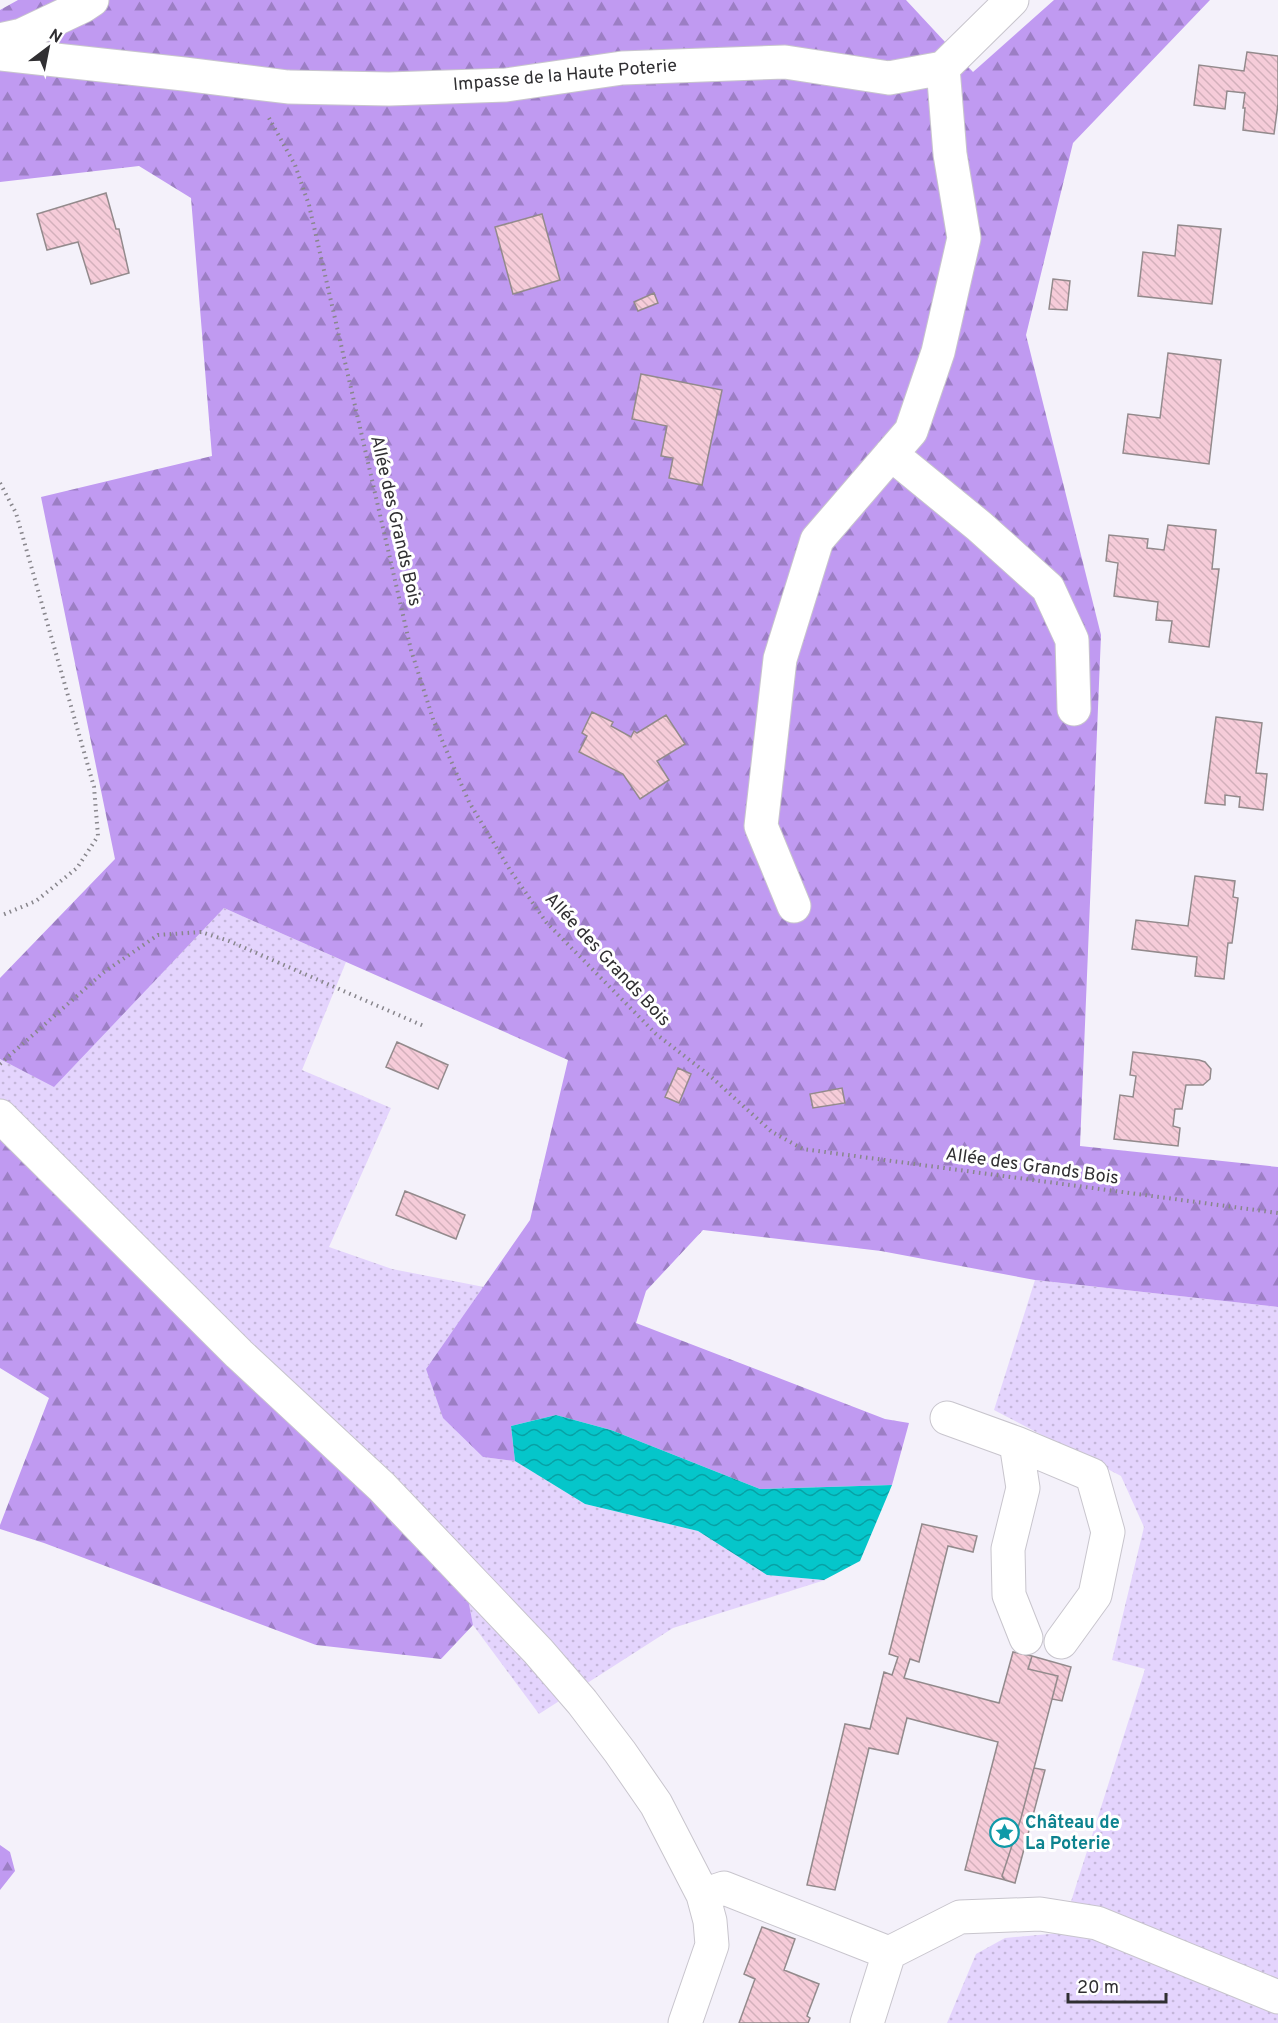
<svg xmlns="http://www.w3.org/2000/svg" width="1278" height="2023" viewBox="0 0 1278 2023" font-family="Overpass,sans-serif">
  <style>
    .grass { fill: url(#grass-dots) }
    .forest { fill: url(#forest-firs) }
    .water { fill: url(#water-waves) }
    .building { fill: url(#building-back-hatch); stroke: #938a8c; stroke-width: 1.5 }
    .lines { fill: none; stroke-linecap: round; stroke-linejoin: round }
    .minor-casing { stroke: #c8c5cd; stroke-width: 35 }
    .path { stroke: #88868c; stroke-width: 4; stroke-dasharray: 1.5 4.5; stroke-linecap: butt }
    .minor { stroke: #fff; stroke-width: 33 }
    .labels { text-anchor: middle; dominant-baseline: central; stroke-width: 6; stroke-linejoin: round; paint-order: stroke }
    .street-label { font-size: 18px; fill: #302f32; stroke: #fff }
    .culture-label { font-size: 18px; font-weight: bold; fill: #0d838f; stroke: #fff; text-anchor: start }
  </style>
  <defs>
    <pattern id="grass-dots" width="8" height="8" patternUnits="userSpaceOnUse" patternTransform="scale(1.5)"><rect width="8" height="8" fill="#e4d4fd"/><path d="M2 2h.1M6 6h.1" fill="none" stroke="#c4b6d9" stroke-width="1.8" stroke-linecap="round"/></pattern>
    <pattern id="forest-firs" width="22" height="20" patternUnits="userSpaceOnUse" patternTransform="scale(1.5)"><rect width="22" height="20" fill="#c09af1"/><path d="M5 1l3.5 6h-7zM16 11l3.5 6h-7z" fill="#9c7ec4"/></pattern>
    <pattern id="water-waves" width="16" height="10" patternUnits="userSpaceOnUse" patternTransform="scale(1.5)"><rect width="16" height="10" fill="#05c6ca"/><path d="M0 5q4-4 8 0t8 0" fill="none" stroke="#07a1a5"/></pattern>
    <pattern id="building-back-hatch" width="6" height="6" patternUnits="userSpaceOnUse" patternTransform="scale(1.5)"><rect width="6" height="6" fill="#f6ccd9"/><path d="M-1 5l2 2M0 0l6 6M5-1l2 2" fill="none" stroke="#d3b0bb"/></pattern>
  </defs>
  <rect width="100%" height="100%" fill="#f4f1fa"/>
  <path class="grass" d="M224,908l122,54 -44,108 89,38 -62,139 63,22 92,18 -58,82 57,88 32,4 70,43 113,27 70,44 57,5 -152,48 -134,86 -66,-89 -6,-32 -467,-455v-79l54,27z
    M1035,1280l243,27v716h-331l29,-69 29,-16 56,-5 84,-264 -33,-9 32,-133 -23,-51 -127,-66z"/>
  <path class="forest" d="M18,0h888l67,72 81,-72h156l-137,143 -47,192 75,300 -21,511 198,21v140l-243,-27 -154,-29 -178,-21 -57,61 -10,32 249,96 24,4 -17,62 -132,4 -149,-59 -55,-15 -45,11 4,35 -32,-4 -40,-39 -17,-49 104,-149 38,-160 -344,-152 -170,179 -54,-28v-81l115,-119 -74,-362 171,-41 -21,-258 -52,-32 -139,16v-172z
    M0,1138l467,455 6,32 -32,34 -125,-14 -272,-102 -44,-14v-4l49,-127 -49,-30z
    M0,1845l10,7 5,19 -15,19z"/>
  <path class="water" d="M556,1415l55,15 149,59 132,-4 -32,76 -36,19 -57,-5 -69,-44 -113,-27 -70,-43 -4,-35z"/>
  <path class="building" d="M1247,52l31,4v48l-4,30 -31,-4 2,-22h-2l2,-15 -18,-2 -2,18 -31,-4 5,-40 45,6z
    M106,193l10,36h3l10,44 -38,11 -13,-42 -31,8 -10,-36z
    M542,214l18,66 -47,14 -18,-67z
    M1178,225l43,4 -9,75 -74,-8 5,-44 32,4z
    M1053,279l17,2 -3,29 -18,-1z
    M654,293l4,10 -20,8 -4,-9z
    M1168,353l53,7 -12,104 -86,-11 5,-39 32,4z
    M641,374l81,16 -20,95 -33,-7 4,-20 -12,-2 6,-30 -35,-7z
    M1168,525l48,5 -4,39h7l-10,78 -40,-5 3,-21 -16,-1 2,-18 -44,-6 4,-33 -12,-2 3,-26 39,4 -1,9 17,2z
    M592,712l21,10 -2,4 20,11 3,-6 3,2 29,-18 19,29 -28,17 12,19 -29,19 -17,-25 -44,-22 8,-16 -5,-3z
    M1216,717l46,6 -6,50 11,1 -4,36 -24,-3 1,-10 -15,-2v10l-20,-2z
    M1195,876l40,5 -2,16 5,1 -6,45h-4l-4,36 -29,-3 2,-19 -65,-8 4,-29 52,6z
    M397,1042l51,23 -10,24 -52,-22z
    M1133,1052l66,8 6,2 6,7 -1,10 -7,6h-17l-4,24h-7l-2,17 7,2 -2,18 -64,-7 6,-44 13,2 3,-21 -6,-1z
    M678,1068l13,6 -12,29 -14,-6z
    M842,1088l3,15 -32,5 -3,-14z
    M405,1191l60,24 -9,24 -60,-24z
    M922,1524l55,12 -4,16 -25,-6 -29,116 -9,-3 -6,19 95,25 14,-51 19,4 -4,13 30,7 -37,142 -19,58 3,4 -40,-10 33,-128 -91,-24 -9,36 -29,-6 -34,142 -28,-5 38,-161 25,5 14,-57 8,3 6,-18 -9,-3z
    M1032,1656l39,11 -9,34 -10,-2 6,-23 -30,-7z
    M1034,1768l11,2 -30,113 -10,-3 -3,-4 19,-58z
    M762,1927l33,12 -11,31 35,14 -12,32 3,2 -2,5h-69l16,-44 -11,-5z"/>
  <g class="lines">
    <defs>
      <path id="minor" d="M0,40l22,-5 61,-29 9,-6
        M0,54l184,20 104,13 101,2 117,-4 116,-17 163,-6 104,16 54,-10
        M943,68l69,-68
        M891,454l88,72 69,62 24,52 2,69
        M794,906l-33,-80 19,-167 37,-119 94,-109 27,-79 26,-114 -14,-84 -7,-86
        M0,1116l239,238 143,133 156,164 44,51 38,50 36,52 47,91 7,26 2,24 -27,78
        M947,1418l69,25 76,32 16,57 -13,63 -34,47
        M1016,1443l7,45 -15,61 1,46 17,43
        M703,1895l21,-7 165,65 -22,70
        M889,1953l71,-36 80,-3 57,9 181,74"/>
    </defs>
    <use href="#minor" class="minor-casing"/>
    <path class="path" d="M269,118l26,47 14,40 102,445 23,72 35,80 41,68 36,52 110,112 53,41 63,57 31,17 475,64
      M0,483l16,30 78,274 4,49 -21,32 -41,33 -36,15
      M0,1064l104,-92 54,-37 43,-3 28,9 197,86"/>
    <use href="#minor" class="minor"/>
  </g>
  <defs>
    <symbol id="sight-ring" viewBox="-11 -11 22 22"><circle r="9.5" fill="#fff" stroke="#0f9aa8" stroke-width="1.5"/><path d="M0-6L1.8-2.2L6-1.7L2.9 1.2L3.7 5.4L0 3.3L-3.7 5.4L-2.9 1.2L-6-1.7L-1.8-2.2Z" fill="#0f9aa8"/></symbol>
  </defs>
  <g fill-rule="evenodd">
    <use href="#sight-ring" x="988" y="1816" width="33" height="33"/>
  </g>
  <g class="labels">
    <g class="street-label">
      <text transform="translate(565 76) rotate(-5)">Impasse de la Haute Poterie</text>
      <text transform="translate(395 521) rotate(77)">Allée des Grands Bois</text>
      <text transform="translate(607 960) rotate(47)">Allée des Grands Bois</text>
      <text transform="translate(1032 1167) rotate(8)">Allée des Grands Bois</text>
    </g>
    <g class="culture-label">
      <text x="1025" y="1823">Château de<tspan x="1025" dy="21">La Poterie</tspan></text>
    </g>
  </g>
  <g transform="translate(48 48) rotate(32)" stroke="#ffffff" stroke-width="4.5" paint-order="stroke">
  <path d="M0-4.5L10 22L0 15L-10 22Z" fill="#302f32"/>
  <text y="-9" font-size="16" font-weight="bold" text-anchor="middle" fill="#302f32">N</text>
  </g>
  <path d="M1068 1993v9h98v-9" fill="none" stroke="#302f32" stroke-width="3"/>
  <text x="1077" y="1993" font-size="18" fill="#302f32" stroke="#ffffff" stroke-width="4.5" paint-order="stroke">20 m</text>
</svg>
